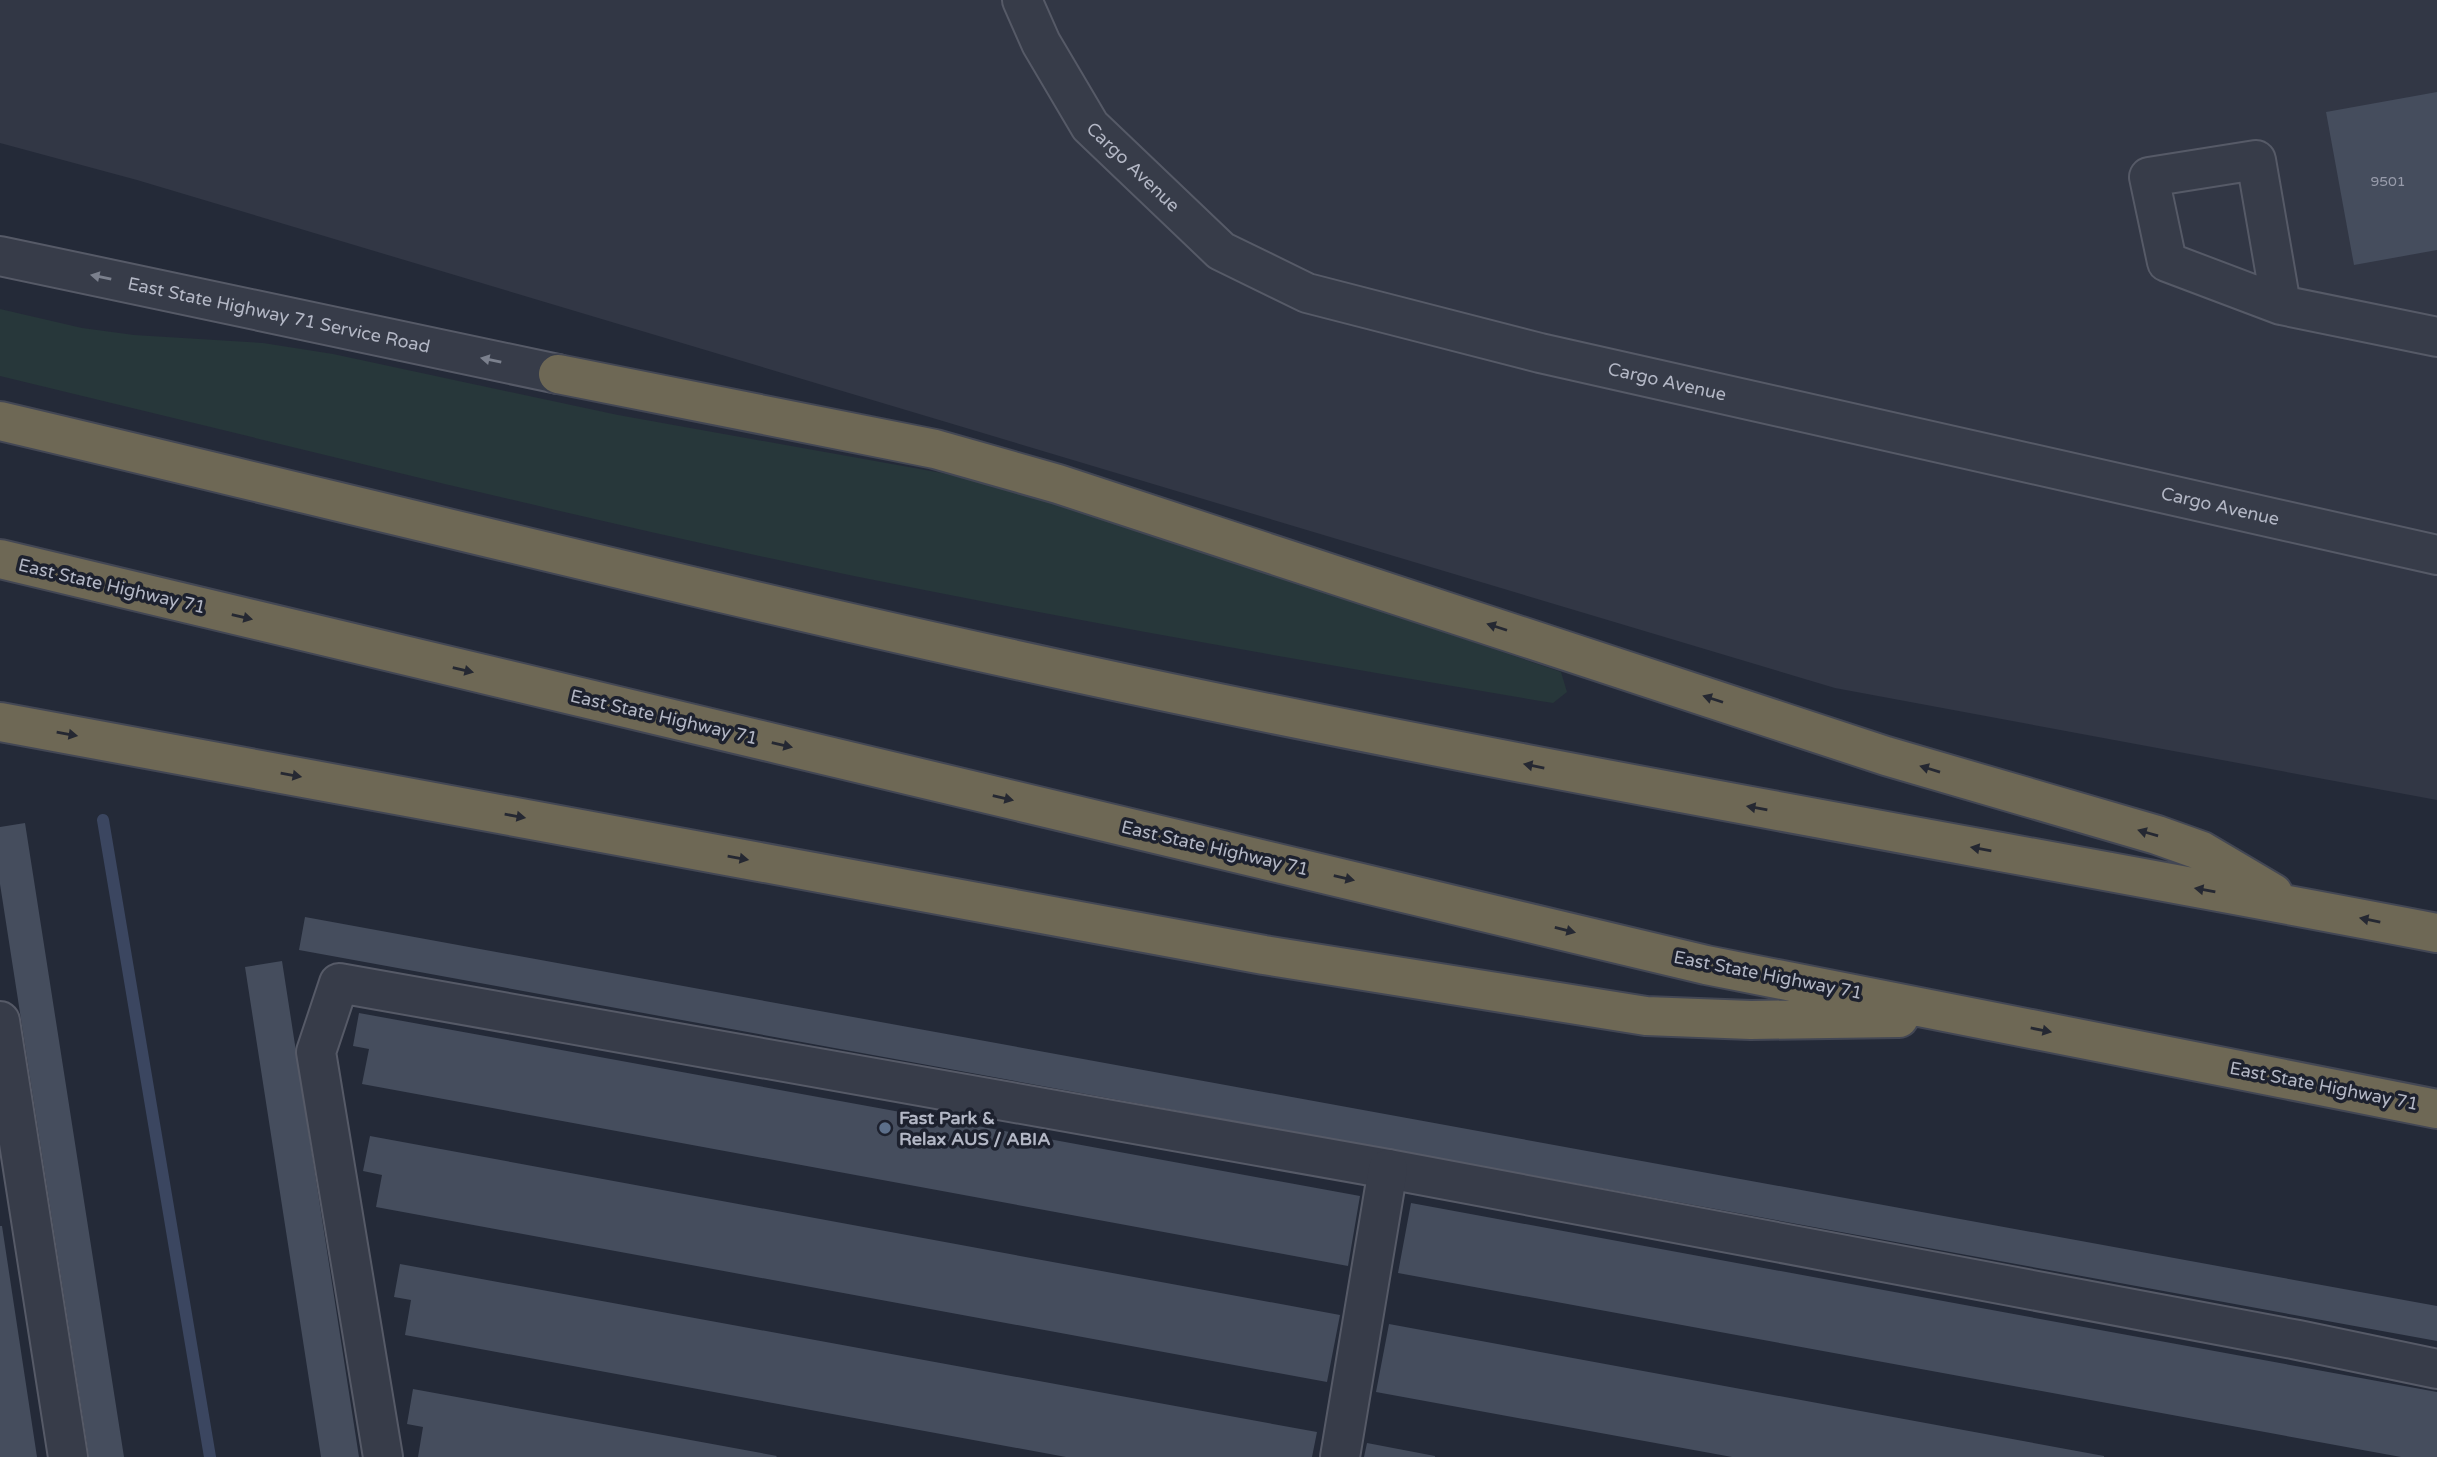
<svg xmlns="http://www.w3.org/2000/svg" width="2437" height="1457" viewBox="0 0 2437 1457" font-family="'Varela Round',sans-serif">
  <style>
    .airport { fill: #323745 }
    .green { fill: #27373a }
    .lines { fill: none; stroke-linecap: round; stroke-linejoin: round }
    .stream { stroke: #3b4660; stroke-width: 12 }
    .building { fill: #454d5d }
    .minor-casing { stroke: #565a67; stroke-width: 42 }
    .highway-casing { stroke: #434754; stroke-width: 42 }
    .minor { stroke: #373c49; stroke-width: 38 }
    .highway { stroke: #6e6855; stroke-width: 38 }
    .oneway { fill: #7b808d }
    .oneway2 { fill: #252832 }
    .service-dot { fill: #5c6f8a; stroke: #1d212e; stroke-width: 2.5 }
    .labels { text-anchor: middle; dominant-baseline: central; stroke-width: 7; stroke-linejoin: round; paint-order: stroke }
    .number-label { font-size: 14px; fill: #989cab }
    .street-label { font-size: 18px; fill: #b3b7c5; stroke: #1d212e }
    .poi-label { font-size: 18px; font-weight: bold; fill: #b3b7c5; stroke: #1d212e; text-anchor: start }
  </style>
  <rect width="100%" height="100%" fill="#242a38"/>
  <path class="airport" d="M0,0h2437v800l-602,-112 -1698,-508 -137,-37z"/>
  <path class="green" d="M0,309l82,19 52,7 129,8 70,11 285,61 324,58 62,15 142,43 415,141 6,20 -14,11c-233,-39 -467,-80 -699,-127 -286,-59 -570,-132 -854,-200z"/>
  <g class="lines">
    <path class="stream" d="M103,820l107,637"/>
  </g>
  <path class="building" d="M2437,92v158l-83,15 -28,-153z
    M25,823l99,634h-35l-89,-573v-57z
    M305,917l2132,389v35l-2138,-391z
    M282,961l77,496h-38l-76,-490z
    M359,1013l1001,183 -12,70 -986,-182 7,-35 -16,-3z
    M370,1136l970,179 -13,67 -951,-175 6,-32 -19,-4z
    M1411,1203l1026,189v65h-36l-1003,-184z
    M0,1226h2l35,231h-37z
    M400,1264l917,168 -5,25h-246l-661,-122 6,-35 -17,-3z
    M1389,1324l715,132v1h-372l-356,-65z
    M413,1389l364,67 -1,1h-358l5,-30 -16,-3z
    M1367,1443l68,13v1h-71z"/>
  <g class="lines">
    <defs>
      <g id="minor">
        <path id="s1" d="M1022,0l19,43 49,83 131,125 86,42 233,60 897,202"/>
        <path id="s2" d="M0,256l558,118"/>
        <path d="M2281,305l-25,-145 -107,17 18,85 114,43 156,32"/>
        <path d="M0,1021l68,436"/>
        <path d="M383,1457l-67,-405 23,-69 1049,186 910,171 139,29"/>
        <path d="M1340,1457l48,-288"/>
      </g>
      <path id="highway" d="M558,374l377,75 123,35 828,272 271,79 45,16 71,42
        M0,421c357,84 714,174 1072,251 453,98 910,174 1365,261
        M0,559l1706,406 731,144
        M0,722l1264,233 382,61 105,4 148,-2"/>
    </defs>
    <use href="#minor" class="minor-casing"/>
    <use href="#highway" class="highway-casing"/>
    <use href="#minor" class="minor"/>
    <use href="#highway" class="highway"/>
  </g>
  <defs><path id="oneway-solid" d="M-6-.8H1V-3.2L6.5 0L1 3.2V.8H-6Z" transform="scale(1.75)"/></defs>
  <g class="oneway">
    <use href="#oneway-solid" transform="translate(101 277) rotate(-168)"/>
    <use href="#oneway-solid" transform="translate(491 360) rotate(-168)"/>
  </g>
  <g class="oneway2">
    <use href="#oneway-solid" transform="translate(242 617) rotate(13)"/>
    <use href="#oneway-solid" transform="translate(1497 627) rotate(-162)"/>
    <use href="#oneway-solid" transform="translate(463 670) rotate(13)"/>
    <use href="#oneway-solid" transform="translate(1713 699) rotate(-162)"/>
    <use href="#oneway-solid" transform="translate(67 734) rotate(10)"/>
    <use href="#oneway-solid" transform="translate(782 745) rotate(13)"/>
    <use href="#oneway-solid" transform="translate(1534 766) rotate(-169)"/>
    <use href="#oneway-solid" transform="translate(1930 769) rotate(-163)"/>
    <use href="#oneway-solid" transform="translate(291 775) rotate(10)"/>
    <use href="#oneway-solid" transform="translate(1003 798) rotate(13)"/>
    <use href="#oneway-solid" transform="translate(1757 808) rotate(-170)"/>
    <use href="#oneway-solid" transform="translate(515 816) rotate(10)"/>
    <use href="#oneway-solid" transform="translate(2148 833) rotate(-164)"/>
    <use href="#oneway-solid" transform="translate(1981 849) rotate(-170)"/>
    <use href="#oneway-solid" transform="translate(738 858) rotate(10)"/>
    <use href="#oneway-solid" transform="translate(1344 878) rotate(13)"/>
    <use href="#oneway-solid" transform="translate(2205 890) rotate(-170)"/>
    <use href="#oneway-solid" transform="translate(2370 920) rotate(-169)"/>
    <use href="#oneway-solid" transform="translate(1565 930) rotate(14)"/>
    <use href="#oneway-solid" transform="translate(2041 1030) rotate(11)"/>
  </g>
  <circle class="service-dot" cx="885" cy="1128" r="7"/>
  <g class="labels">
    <g class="number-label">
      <text x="2388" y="181">9501</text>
    </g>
    <g class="street-label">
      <text stroke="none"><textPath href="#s1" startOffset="203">Cargo Avenue</textPath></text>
      <text stroke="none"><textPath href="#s2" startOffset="285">East State Highway 71 Service Road</textPath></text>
      <text stroke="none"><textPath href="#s1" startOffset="791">Cargo Avenue</textPath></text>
      <text stroke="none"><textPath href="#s1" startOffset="1358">Cargo Avenue</textPath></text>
      <text transform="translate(112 586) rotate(13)">East State Highway 71</text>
      <text transform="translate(664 717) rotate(13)">East State Highway 71</text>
      <text transform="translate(1215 848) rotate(13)">East State Highway 71</text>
      <text transform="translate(1768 975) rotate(11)">East State Highway 71</text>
      <text transform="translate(2324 1086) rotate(11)">East State Highway 71</text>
    </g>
    <g class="poi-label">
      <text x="899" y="1118">Fast Park &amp;<tspan x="899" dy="21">Relax AUS / ABIA</tspan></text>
    </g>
  </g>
</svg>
